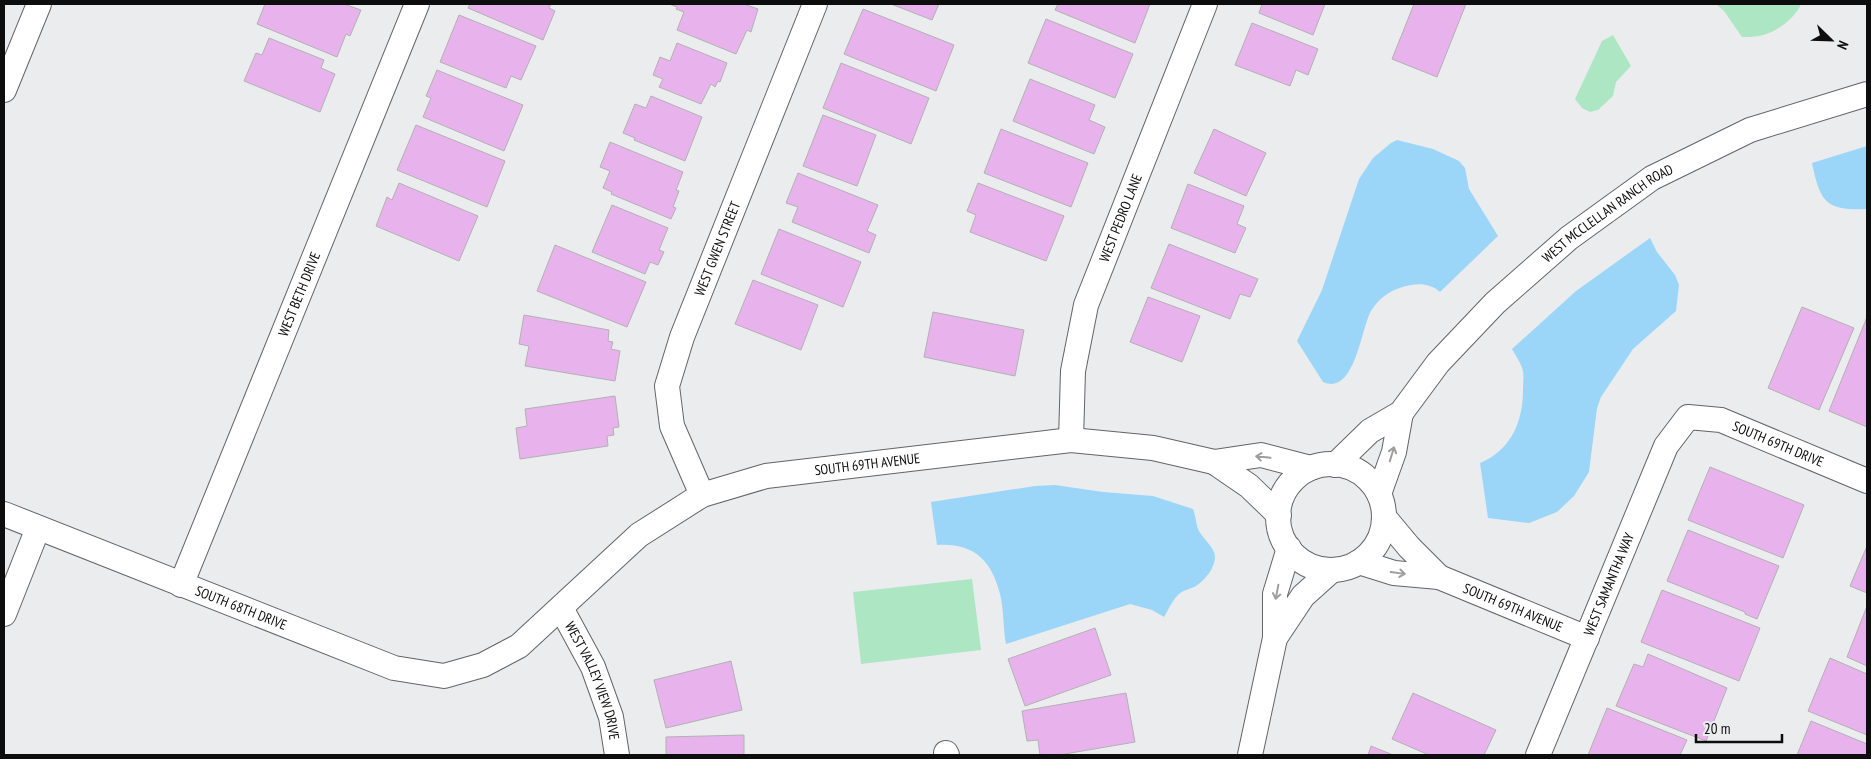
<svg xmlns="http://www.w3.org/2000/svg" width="1871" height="759" viewBox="0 0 1871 759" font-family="'PT Sans Narrow',sans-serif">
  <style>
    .green { fill: #ade6c3 }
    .water { fill: #9bd6f9 }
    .building { fill: #e8b3ed; stroke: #b2b1b2 }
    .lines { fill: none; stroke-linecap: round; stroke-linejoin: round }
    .minor-casing { stroke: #646466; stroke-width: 26 }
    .minor { stroke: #fff; stroke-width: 24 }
    .oneway { stroke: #9e9e9f }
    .labels { text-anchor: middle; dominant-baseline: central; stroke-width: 4; stroke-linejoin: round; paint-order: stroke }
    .street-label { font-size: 14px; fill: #0d0d0e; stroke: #ebecee }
  </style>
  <rect width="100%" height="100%" fill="#ebecee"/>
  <path class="green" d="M1716,4h85c-6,15 -27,30 -43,32 -5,1 -11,1 -16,1l-18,-26z
    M1613,35l18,31 -15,16 -3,14 -15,14 -8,2 -8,-4 -7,-9 27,-58z
    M972,579l9,71 -120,14 -8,-72z"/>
  <path class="water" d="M1397,140l36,9 26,12 6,7 4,21 29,47 -58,56c-7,-7 -19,-9 -29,-7 -17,3 -31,11 -40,26 -10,17 -16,85 -48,71l-26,-41 25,-51 37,-111 14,-21 18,-15z
    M1867,146v63c-41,2 -47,-7 -55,-46z
    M1650,238l7,14 18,23 4,10 -3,26 -43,38 -32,48 -4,11 -8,64 -15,24 -17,16 -28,11 -41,-5 -8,-55c31,-13 43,-41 43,-73 0,-6 1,-13 0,-19 -2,-8 -7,-15 -11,-22l64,-58z
    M1055,485l48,7 50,4 40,13c3,8 3,16 6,22 5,9 16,17 16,26 0,11 -10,23 -19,29 -5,3 -13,4 -17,8 -6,5 -11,16 -15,23l-12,-7 -22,-6 -124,40c-3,-16 -2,-34 -6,-50 -9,-35 -27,-51 -63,-49l-6,-43 104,-16z"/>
  <path class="building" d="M265,4h79l17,6 -11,26 -4,-2 -9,23 -80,-33z
    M470,4h81l-2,4 6,3 -12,29 -75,-32z
    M669,4h75l14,5 -7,23 -4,-2 -11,24 -59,-24 7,-18 -8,-3 1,-2z
    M891,4h48l-7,16z
    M1058,4h92l-15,39 -80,-33z
    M1262,4h63l-12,31 -54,-22z
    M1414,4h52l-29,73 -45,-18z
    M863,9l91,36 -18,46 -92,-37z
    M459,15l77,31 -15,34 -10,-4 -5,12 -66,-26z
    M1046,19l87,35 -18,44 -87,-35z
    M1252,23l66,26 -10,26 -12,-5 -6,16 -55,-21z
    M269,38l55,22 -3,8 14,6 -15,38 -76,-31 12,-28 6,2z
    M677,43l50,20 -7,19 -2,-1 -3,6 -4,-3 -10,20 -42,-17 4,-8 -10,-4 7,-18 10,4z
    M841,63l88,35 -18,46 -88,-36z
    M437,70l86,35 -19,46 -81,-34 8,-19 -5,-2z
    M1030,79l65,26 -6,15 16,7 -11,27 -81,-33z
    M651,96l51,21 -17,44 -51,-21 1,-2 -12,-5 12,-29 11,4z
    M823,115l53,20 -19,51 -54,-20z
    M416,125l89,36 -18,46 -90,-37z
    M1001,129l87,34 -17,44 -87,-34z
    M1214,129l52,24 -20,43 -52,-23z
    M610,142l73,30 -7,18 3,1 -6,16 3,1 -5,11 -60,-25 1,-2 -9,-4 7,-17 -10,-4z
    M798,173l80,32 -11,26 9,4 -7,18 -77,-31 6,-15 -12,-4z
    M399,183l79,33 -19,45 -83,-35 11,-29 5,3z
    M978,183l86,33 -18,45 -76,-29 6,-17 -9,-4z
    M1188,184l56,22 -7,18 9,4 -11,25 -64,-25z
    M612,205l56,23 -9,22 5,2 -6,13 -8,-3 -5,12 -53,-22z
    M779,229l82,33 -18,45 -82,-33z
    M1169,244l89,35 -8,18 -10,-3 -10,25 -79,-31z
    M555,245l91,37 -19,45 -90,-36z
    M753,280l65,25 -17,45 -66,-26z
    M1148,297l52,19 -18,46 -52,-20z
    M1802,307l52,21 -35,82 -51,-22z
    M933,312l91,18 -9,46 -91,-19z
    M524,315l85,15 -1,11 5,1 -2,7 9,2 -5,30 -90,-15 4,-20 -10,-2z
    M1867,317v110l-38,-16z
    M615,396l4,31 -6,1 1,7 -7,1 1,10 -88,13 -4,-31 11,-2 -2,-17z
    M1710,467l94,38 -21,53 -95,-38z
    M1688,530l91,36 -22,53 -12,-5v-2l-78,-31z
    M1867,546v47l-17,-7z
    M1662,590l98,38 -21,53 -98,-39z
    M1867,606v60l-20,-9z
    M1095,628l16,47 -86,31 -17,-47z
    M1648,654l79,34 -21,53 -90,-35 18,-42 9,3z
    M1830,658l37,16v61l-59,-24z
    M731,661l11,49 -76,18 -12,-48z
    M1126,693l9,49 -76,13h-19l-2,-15 -11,1 -5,-30z
    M1413,693l83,37 -12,25h-55l-37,-16z
    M1607,708l80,32 -7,15h-92z
    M1811,721l56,23v11h-70z
    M744,735v20h-78v-18z
    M1371,746l22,9h-25z"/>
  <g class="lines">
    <defs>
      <g id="minor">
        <path d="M4,90l35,-86"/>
        <path id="s1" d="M1071,440l2,-69 13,-66 119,-301"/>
        <path d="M1214,462l35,24 30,29"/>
        <circle cx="1331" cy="517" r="53"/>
        <path id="s2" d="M1335,465l35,-34 31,-18 37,-50 57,-60 74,-65 83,-60 98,-48 117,-36"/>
        <path d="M1379,494l15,-42 7,-39"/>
        <path id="s3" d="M702,495l-30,-69 -5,-40 15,-49 133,-333"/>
        <path id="s4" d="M4,514l390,154 50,8 39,-11 36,-19 120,-111 63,-40 64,-19 305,-36 82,8 61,14 47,-7 50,13"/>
        <path d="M1384,517l25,30 30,30"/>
        <path id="s5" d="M1359,562l35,11 45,4 148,61"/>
        <path id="s6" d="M181,585l236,-581"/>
        <path id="s7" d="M561,608l32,59 18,50 6,38"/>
        <path d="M4,614l34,-86"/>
        <path d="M1275,638l28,-42 29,-26"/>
        <path d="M946,753l1,2"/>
        <path d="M1250,755l25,-117v-44l14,-46"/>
        <path id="s8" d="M1538,755l128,-309 22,-29 33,3 146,61"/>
      </g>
    </defs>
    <use href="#minor" class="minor-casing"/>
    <use href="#minor" class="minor"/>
  </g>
  <defs><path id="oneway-shaft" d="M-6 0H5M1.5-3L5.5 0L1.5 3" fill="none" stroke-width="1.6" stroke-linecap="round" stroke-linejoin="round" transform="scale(1.25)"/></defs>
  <g class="oneway">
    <use href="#oneway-shaft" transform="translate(1392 454) rotate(-73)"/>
    <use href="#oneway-shaft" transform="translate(1263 457) rotate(-174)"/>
    <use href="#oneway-shaft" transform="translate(1398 573) rotate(8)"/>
    <use href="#oneway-shaft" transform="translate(1277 592) rotate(101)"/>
  </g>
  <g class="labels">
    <g class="street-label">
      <text stroke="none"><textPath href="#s2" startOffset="374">WEST MCCLELLAN RANCH ROAD</textPath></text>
      <text stroke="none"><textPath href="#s1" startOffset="230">WEST PEDRO LANE</textPath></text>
      <text stroke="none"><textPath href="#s3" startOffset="262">WEST GWEN STREET</textPath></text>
      <text stroke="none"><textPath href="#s6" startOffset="314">WEST BETH DRIVE</textPath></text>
      <text stroke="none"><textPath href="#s8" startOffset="466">SOUTH 69TH DRIVE</textPath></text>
      <text stroke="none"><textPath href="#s4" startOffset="958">SOUTH 69TH AVENUE</textPath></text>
      <text stroke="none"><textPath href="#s8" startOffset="185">WEST SAMANTHA WAY</textPath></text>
      <text stroke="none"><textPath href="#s4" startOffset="255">SOUTH 68TH DRIVE</textPath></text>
      <text stroke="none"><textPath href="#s5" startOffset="162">SOUTH 69TH AVENUE</textPath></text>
      <text stroke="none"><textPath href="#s7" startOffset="80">WEST VALLEY VIEW DRIVE</textPath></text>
    </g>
  </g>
  <rect width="1871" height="759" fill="none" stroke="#0d0d0e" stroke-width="10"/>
  <g transform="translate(1831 40) rotate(113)" stroke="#ebecee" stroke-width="4" paint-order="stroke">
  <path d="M0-4L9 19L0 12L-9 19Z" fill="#0d0d0e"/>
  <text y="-8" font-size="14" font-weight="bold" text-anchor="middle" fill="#0d0d0e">N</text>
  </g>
  <path d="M1696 734v8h86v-8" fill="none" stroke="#0d0d0e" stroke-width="2.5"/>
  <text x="1704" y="734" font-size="15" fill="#0d0d0e" stroke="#ebecee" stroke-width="4" paint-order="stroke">20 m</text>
</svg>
